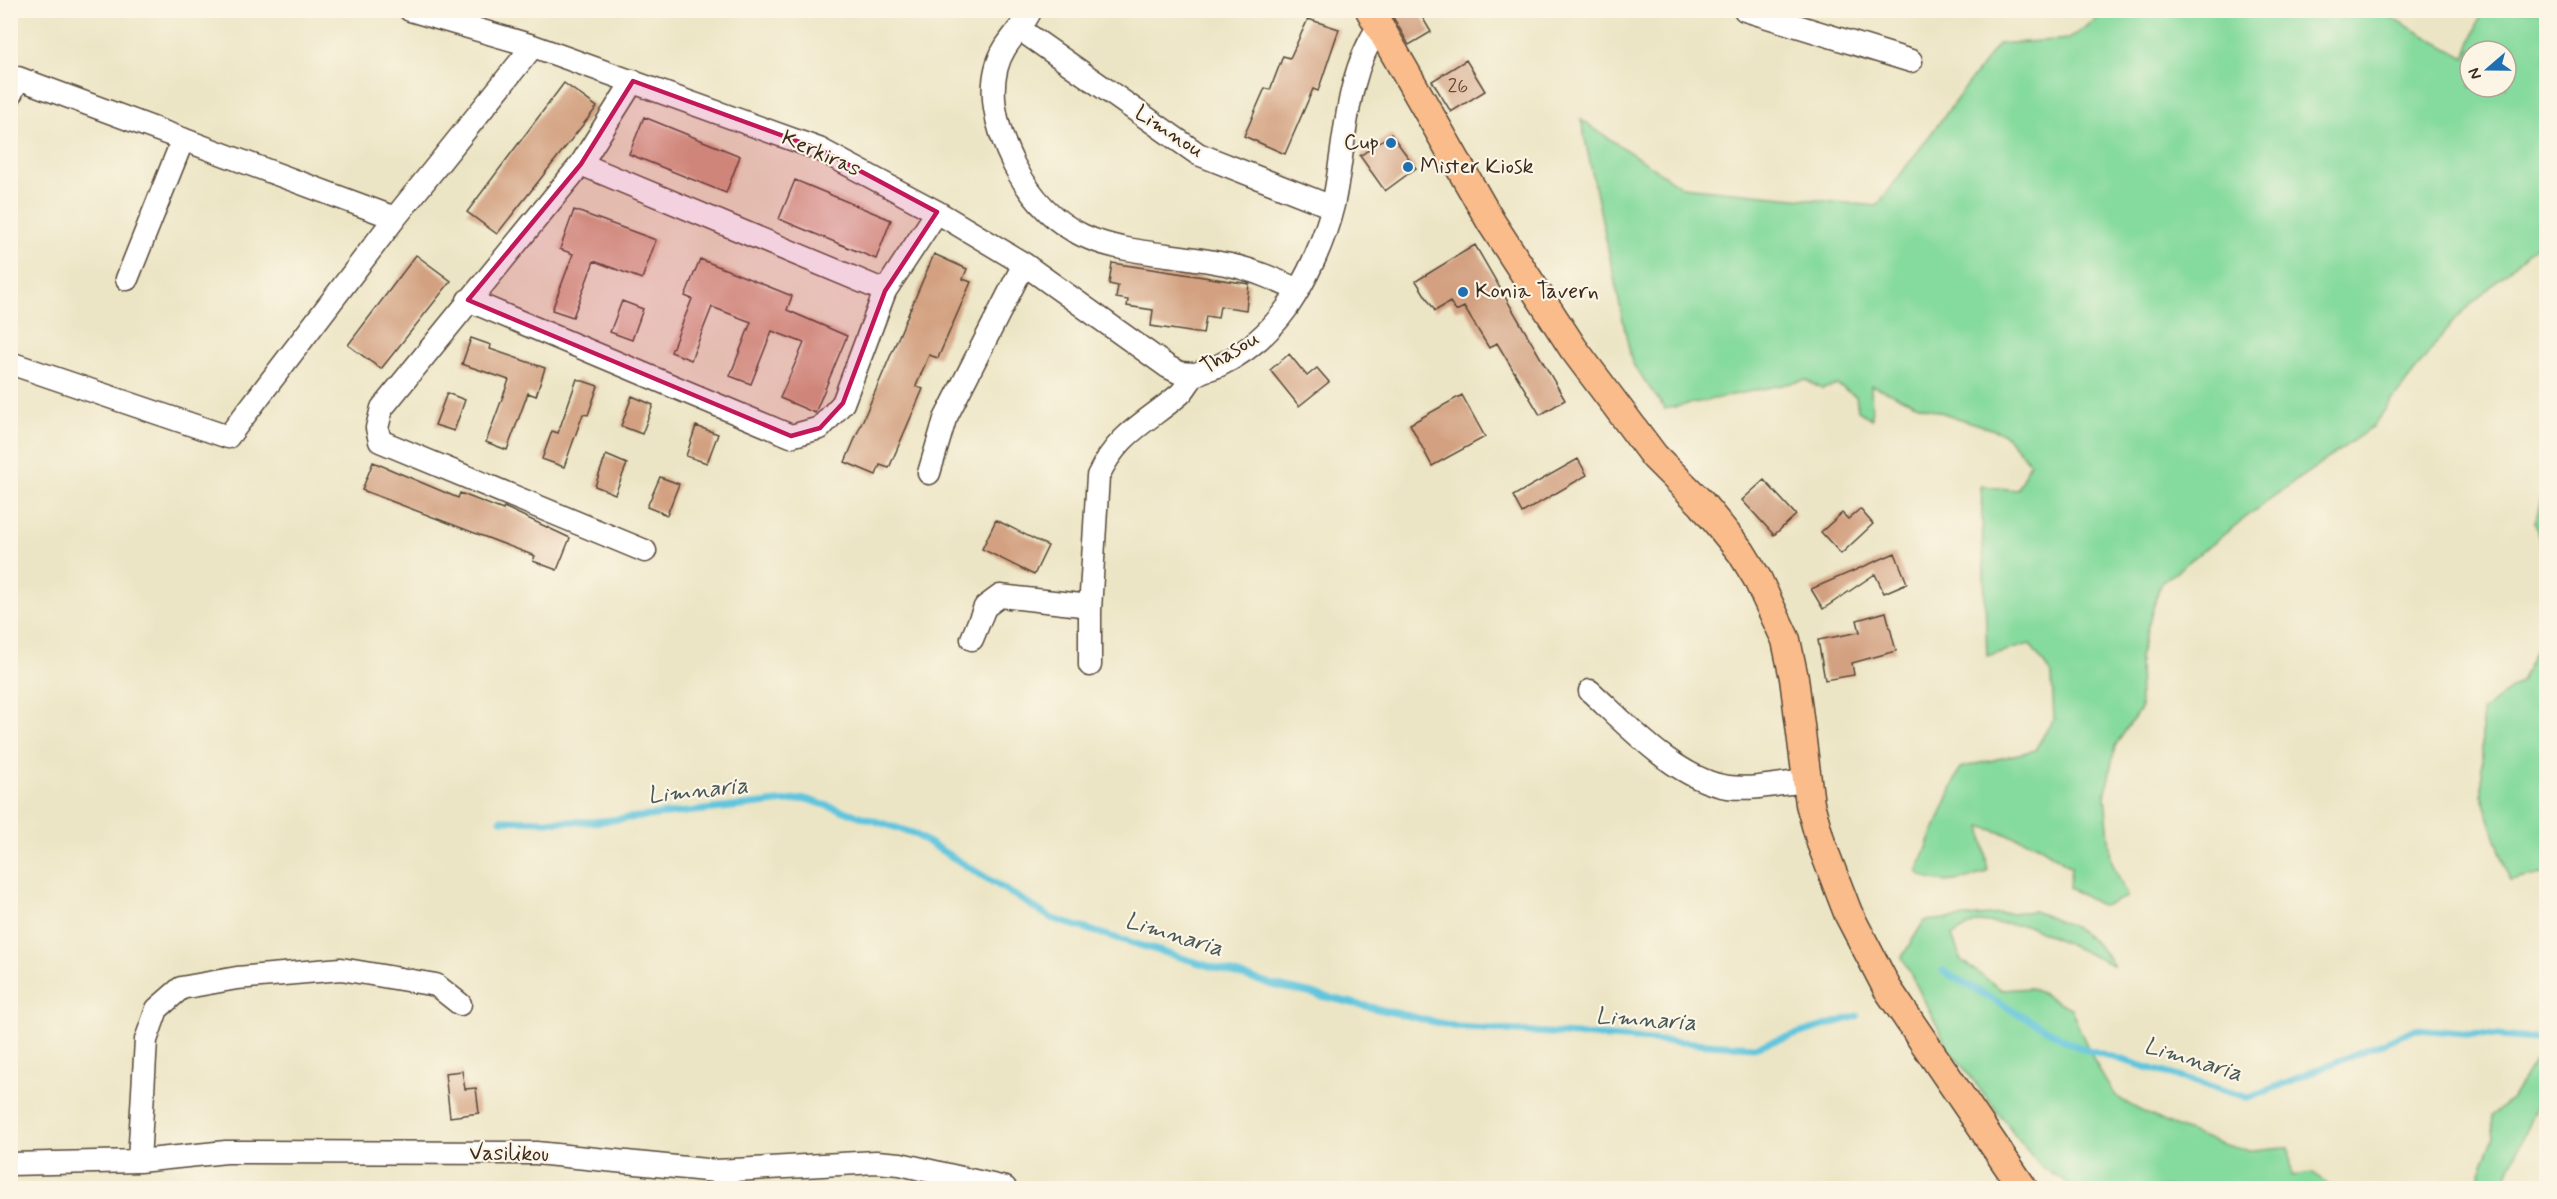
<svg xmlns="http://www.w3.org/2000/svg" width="2557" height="1199" viewBox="0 0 2557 1199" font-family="Mynerve,sans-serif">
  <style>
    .green { fill: #85da9d; stroke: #60825e; stroke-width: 1.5; fill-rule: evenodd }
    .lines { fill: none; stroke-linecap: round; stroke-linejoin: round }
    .stream { stroke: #60c5dd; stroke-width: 7 }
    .building { fill: #d3a181 }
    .minor-casing { stroke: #564637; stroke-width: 25 }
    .major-casing { stroke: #564637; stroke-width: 31 }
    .minor { stroke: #fff; stroke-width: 22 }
    .major { stroke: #f9bc8a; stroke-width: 28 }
    .marked { fill: #c2185b; fill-opacity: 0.2; stroke: #c2185b; stroke-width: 4.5; stroke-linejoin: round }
    .poi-dot { fill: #1f6fb2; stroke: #fcf5e5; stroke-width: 2 }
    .labels { text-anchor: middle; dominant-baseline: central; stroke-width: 4.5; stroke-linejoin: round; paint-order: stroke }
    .number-label { font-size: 20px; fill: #614837 }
    .street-label { font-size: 22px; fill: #3b2a1e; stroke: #fcf5e5 }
    .poi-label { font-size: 22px; fill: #3b2a1e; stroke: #fcf5e5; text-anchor: start }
    .water-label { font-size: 24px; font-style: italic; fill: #465857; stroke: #fcf5e5 }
  </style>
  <rect width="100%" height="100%" fill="#fcf5e5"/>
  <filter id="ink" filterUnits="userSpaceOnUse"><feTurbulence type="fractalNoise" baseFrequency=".0167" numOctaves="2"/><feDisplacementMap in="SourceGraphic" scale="12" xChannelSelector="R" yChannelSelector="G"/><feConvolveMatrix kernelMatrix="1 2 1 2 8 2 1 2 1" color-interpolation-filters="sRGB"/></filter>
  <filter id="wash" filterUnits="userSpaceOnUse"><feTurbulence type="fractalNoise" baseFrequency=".008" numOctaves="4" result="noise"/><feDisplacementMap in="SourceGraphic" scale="24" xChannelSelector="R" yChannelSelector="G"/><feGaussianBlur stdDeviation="1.35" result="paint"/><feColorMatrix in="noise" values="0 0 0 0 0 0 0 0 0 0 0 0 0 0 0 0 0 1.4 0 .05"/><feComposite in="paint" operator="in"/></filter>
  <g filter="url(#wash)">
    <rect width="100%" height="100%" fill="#ece5c5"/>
    <path class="green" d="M2109,10l271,1 85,47 17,-47h64v225l-92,84 -83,108 -104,73 -107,83 -21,74 1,51 -25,37 -10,51 6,62 16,38 -25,9 -33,-18 2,-21 -35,-23 -55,-18 7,46c-25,8 -49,17 -71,0l43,-104 75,-18 19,-32 -2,-43 -22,-31 -43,12 -6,-170 36,4 13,-27 -27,-30 -87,-29 -45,-19 1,34 -14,-8 -2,-15 -19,-11 -15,4 -16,-9 -141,29 -33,-46 -51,-243 101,67 195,19 121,-162 71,-5zM2470,51h36v36h-36z
      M2546,481v109l-3,-39 -8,-28z
      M2546,630v243l-36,8 -28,-84v-86l39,-30z
      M2033,911c38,13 58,20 81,55l-84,-40 -54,-4 -24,14 9,24 41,30 28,-2 41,20c7,19 33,78 47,89 17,15 114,55 135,53 12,-1 24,-3 36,-3l3,29 21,-3 22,15h-261l-36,-24 -89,-115 -47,-92 22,-36z
      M2534,1061l12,7v14l-44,106h-19l-4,-14 15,-38 -3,-20 21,-18z"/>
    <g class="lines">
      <path class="stream" d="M501,820l91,2 214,-23 107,34 140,86 216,65 188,43 297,20 103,-31
        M1943,971l133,75 173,52 167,-69 130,11"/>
    </g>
    <g id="blocks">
      <path class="building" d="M1389,10h29l13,22 -22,13z
        M1308,19l31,10 -21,62 -5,-2 -28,65 -41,-18 21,-48 5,2 13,-34 7,2z
        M1466,60l19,31 -34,21 -19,-31z
        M564,83l33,24 -100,127 -30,-22z
        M644,117l96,39 -14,37 -97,-39z
        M1391,134l25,34 -31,23 -25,-35z
        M795,180l96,40 -15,39 -97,-40z
        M574,210l82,30 -14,39 -48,-18 -21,56 -21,-7 21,-56 -13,-5z
        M1475,245l90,155 -25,15 -43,-72 -8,5 -25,-41 -8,4 -6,-9 -15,9 -19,-30z
        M934,254l33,15 -4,10 8,3 -33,76 -9,-3 -13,31 7,3 -34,79 -9,-3 -4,10 -31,-13z
        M416,255l35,26 -70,88 -33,-24z
        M700,259l92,37 -5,14 60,26 -32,77 -35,-15 24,-55 -32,-12 -21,53 -21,-8 21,-54 -39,-15 -21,53 -20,-8 21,-53 -7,-3z
        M1112,263l137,21 -3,26 -26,-4 -2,12 -12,-2 -3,18 -52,-8 2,-16 -26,-4 1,-6 -12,-2 2,-12 -9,-2z
        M622,301l21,8 -11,31 -22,-8z
        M471,338l20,7 -1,4 55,19 -9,28 -8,-3 -21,57 -21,-8 23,-62 -47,-16z
        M1289,354l18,22 10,-8 12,14 -30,24 -29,-36z
        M577,379l21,7 -10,29 -5,-1 -19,53 -22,-8 10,-28 6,2z
        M447,393l18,7 -11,31 -19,-6z
        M1462,395l23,42 -53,29 -22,-42z
        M632,396l21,9 -11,29 -21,-8z
        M696,426l22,8 -11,29 -21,-7z
        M606,455l21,9 -12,30 -20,-8z
        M1578,459l9,16 -65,38 -9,-17z
        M373,462l85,36 2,-5 43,17 1,-3 66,31 -13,32 -24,-9 2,-5 -173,-66z
        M660,477l19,7 -12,31 -20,-8z
        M1764,480l32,35 -22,20 -32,-35z
        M1860,509l13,15 -32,30 -20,-22 21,-19 6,6z
        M996,520l52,26 -14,29 -52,-26z
        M1895,553l12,30 -23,10 -9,-19 -52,35 -12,-20z
        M1886,612l10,39 -44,12 2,12 -29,5 -7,-40 42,-8 -3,-12z
        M462,1071l3,18 11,-1 3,25 -29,4 -5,-44z"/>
    </g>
  </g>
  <g filter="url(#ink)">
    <use href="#blocks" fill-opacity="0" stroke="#564637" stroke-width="1.5"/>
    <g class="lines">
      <defs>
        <path id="minor" d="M410,10l123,36 286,103 118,63 87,52 144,103 12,6 14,1
          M1031,10c-8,16 -17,24 -26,38 -22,36 -8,83 9,117 51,98 124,80 216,100 24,5 46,15 68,25
          M1745,10l166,51
          M1021,30l177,124 134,53
          M633,81l-52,83 -199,244 -5,20 3,13 265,110
          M10,96l8,-18 377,140
          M581,164l304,127
          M127,279l56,-140
          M468,300l323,136 29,-8 23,-25 42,-112 52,-79
          M10,363l218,74 167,-219 138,-172
          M929,473l16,-54 79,-155
          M972,639l13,-32 15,-11 90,10
          M1090,665v-55l8,-134c20,-43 48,-53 82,-82 6,-5 11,-18 17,-20 6,-4 14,-5 21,-8 28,-13 51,-33 69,-58 20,-29 38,-69 46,-103 13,-60 11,-128 46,-179
          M1590,691c36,33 87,89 138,96 25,3 52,-3 77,-6
          M139,1161l7,-121 11,-31 24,-21 56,-10 104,-9 95,16 24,19
          M10,1164l129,-3 87,-9 310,1 180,18 160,-9 24,2 105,24"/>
        <path id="major" d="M1370,10l121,212 82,126 81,108 47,47 40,49 16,26 29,62 8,38 16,126 11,39 27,70 39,75 136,200"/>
      </defs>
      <use href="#minor" class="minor-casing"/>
      <use href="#major" class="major-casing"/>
      <use href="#minor" class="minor"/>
      <use href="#major" class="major"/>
    </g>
  </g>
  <path class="marked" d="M633,81l186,68 118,63 -52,79 -42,112 -23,25 -29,8 -323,-136 113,-136z"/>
  <g class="poi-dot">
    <circle cx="1391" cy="143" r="6"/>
    <circle cx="1408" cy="167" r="6"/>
    <circle cx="1463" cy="292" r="6"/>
  </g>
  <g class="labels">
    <g class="number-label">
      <text x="1458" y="86">26</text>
    </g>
    <g class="street-label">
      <text transform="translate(1169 132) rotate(33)">Limnou</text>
      <text transform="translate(821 154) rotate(24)">Kerkiras</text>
      <text transform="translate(1230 353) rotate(-31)">Thasou</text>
      <text transform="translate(509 1154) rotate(1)">Vasilikou</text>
    </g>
    <g class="poi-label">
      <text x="1379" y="143" text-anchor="end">Cup</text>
      <text x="1420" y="167">Mister Kiosk</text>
      <text x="1475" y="292">Konia Tavern</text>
    </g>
    <g class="water-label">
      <text transform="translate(698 791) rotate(-6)">Limnaria</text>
      <text transform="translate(1174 935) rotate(17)">Limnaria</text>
      <text transform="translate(1646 1020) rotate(4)">Limnaria</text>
      <text transform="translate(2193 1060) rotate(17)">Limnaria</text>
    </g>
  </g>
  <rect width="2557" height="1199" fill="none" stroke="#fcf5e5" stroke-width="36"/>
  <g transform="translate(2488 69) rotate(250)"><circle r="28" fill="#fcf5e5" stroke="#afa495" stroke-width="1.5"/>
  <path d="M0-4.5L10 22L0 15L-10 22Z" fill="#1f6fb2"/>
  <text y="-9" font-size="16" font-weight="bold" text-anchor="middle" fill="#3b2a1e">N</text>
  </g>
</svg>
